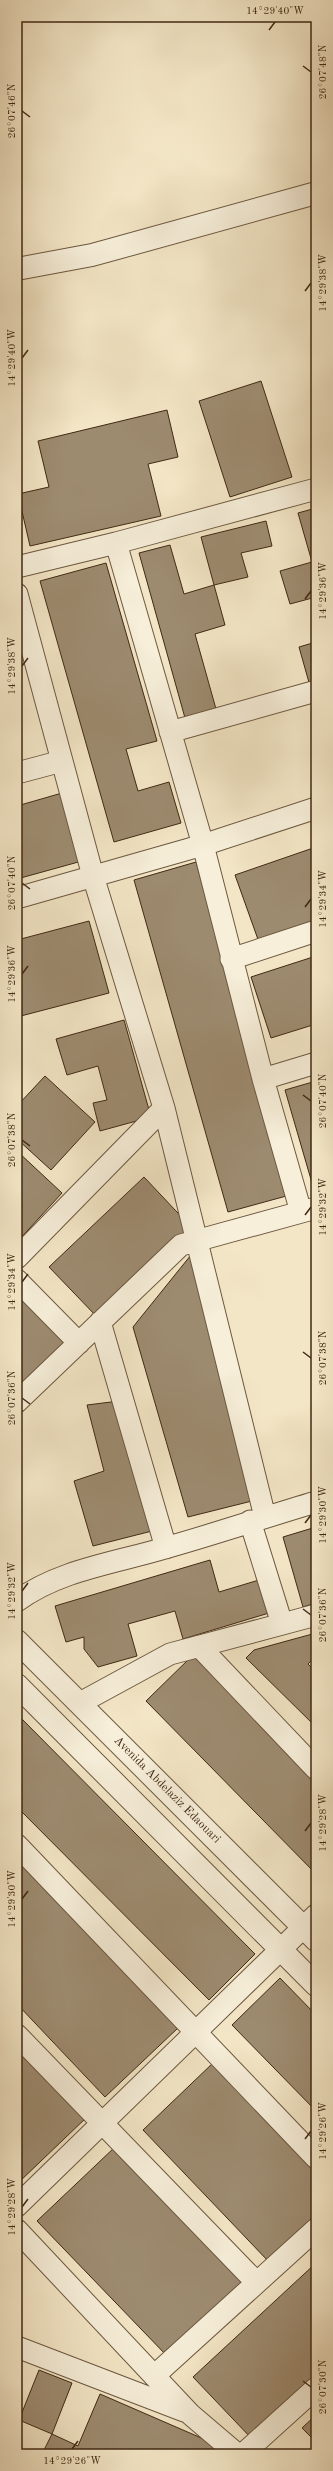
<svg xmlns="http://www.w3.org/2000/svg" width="333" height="2471" viewBox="0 0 333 2471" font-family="'Old Standard TT',serif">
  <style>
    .building { fill: #9d8b70; stroke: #402913 }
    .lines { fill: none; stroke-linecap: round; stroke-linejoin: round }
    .minor-casing { stroke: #6d5840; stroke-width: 23 }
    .tertiary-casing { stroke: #6d5840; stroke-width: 24 }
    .minor { stroke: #f7efda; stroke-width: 21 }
    .tertiary { stroke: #f7efda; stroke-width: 22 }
    .ticks { fill: none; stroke: #402913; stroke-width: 1.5 }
    .labels { text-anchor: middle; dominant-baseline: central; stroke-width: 3; stroke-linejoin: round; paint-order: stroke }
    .street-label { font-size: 12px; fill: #402913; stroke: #f7efda }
    .neatline { fill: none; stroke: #402913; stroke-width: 1.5 }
    .ticks-label { font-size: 10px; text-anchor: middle; fill: #402913 }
  </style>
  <rect width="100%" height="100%" fill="#f3e6c6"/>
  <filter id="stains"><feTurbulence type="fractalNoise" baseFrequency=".005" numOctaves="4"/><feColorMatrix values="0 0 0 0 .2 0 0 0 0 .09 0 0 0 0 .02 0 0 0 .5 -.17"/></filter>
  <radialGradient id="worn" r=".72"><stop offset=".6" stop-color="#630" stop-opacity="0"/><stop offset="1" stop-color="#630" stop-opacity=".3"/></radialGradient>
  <path class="building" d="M261,381l31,96 -62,20 -31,-96z
    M167,410l11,47 -30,7 13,52 -131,30 -12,-52 31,-7 -11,-46z
    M316,508v89l-26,7 -10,-33 32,-9 -14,-49z
    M266,521l6,25 -31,7 7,24 -34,8 -13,-48z
    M170,545l14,49 30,-9 11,40 -30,9 21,75 -31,9 -46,-165z
    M106,563l51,178 -31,8 12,42 31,-9 12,41 -67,19 -74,-261z
    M316,642v42l-6,2 -11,-39z
    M62,793l20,68 -65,18v-73z
    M316,847v79l-56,19 -25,-70z
    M196,862l94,333 -62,17 -94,-332z
    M89,921l20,72 -92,24v-77z
    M316,956v68l-45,14 -20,-61z
    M124,1020l27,97 -51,14 -7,-28 14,-3 -9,-34 -31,9 -11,-36z
    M45,1076l50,46 -44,48 -34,-31v-33z
    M316,1081v101l-4,1 -27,-93z
    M17,1151l45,42 -45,49z
    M144,1177l49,52 -95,89 -49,-51z
    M195,1250l57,251 -64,16 -55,-190z
    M25,1297l48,48 -56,55v-94z
    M119,1401l37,129 -63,16 -19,-65 30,-10 -17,-66z
    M316,1527v76l-13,4 -20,-70z
    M210,1560l9,32 40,-12 10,33 -86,26 -8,-28 -47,13 9,32 -39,11 -14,-18v-12l-18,5 -11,-36z
    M316,1633v23l-8,8 8,8v55l-70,-69 8,-8z
    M193,1655l123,125v94l-170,-173z
    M17,1714l238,240 -46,46 -192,-193z
    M17,1858l161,170 -73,69 -88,-93z
    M280,1978l36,37v96l-84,-86z
    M17,2044l70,73 -70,67z
    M214,2062l102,105v52l-46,44 -127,-133z
    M116,2146l131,136 -79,75 -131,-136z
    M316,2263v118l-63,59 -60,-63z
    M39,2370l33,13 -20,51 -33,-14z
    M100,2394l129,56 -3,4h-184l10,-20 26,12z
    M316,2415v27l-14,-14z"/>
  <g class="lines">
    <defs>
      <path id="minor" d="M116,543l87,302 60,234 38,133
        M17,567l99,-24 200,-54
        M17,594l76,282 71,232 101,409
        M170,732l146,-41
        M17,773l45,-12
        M17,898l186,-53 113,-37
        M231,959l85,-28
        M263,1079l53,-16
        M17,1258l147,-150
        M17,1280l62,63
        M100,1322l66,226
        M17,1402l164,-157 135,-37
        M250,1521l32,103
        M17,1601c42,-31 98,-38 148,-53 50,-14 100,-31 151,-46
        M199,1646l117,123
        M80,1703l90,-49 146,-39
        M17,1845l299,313
        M17,2035l239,247
        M17,2206l299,-291
        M17,2230l173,184 47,40
        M17,2347l167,64
        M154,2376l162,-147
        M243,2454l73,-66"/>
      <path id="tertiary" d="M17,269l75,-14 224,-62
        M17,1641l299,299
        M17,1685l299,300"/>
    </defs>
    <use href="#minor" class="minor-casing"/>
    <use href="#tertiary" class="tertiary-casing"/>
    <use href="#minor" class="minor"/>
    <use href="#tertiary" class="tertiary"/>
  </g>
  <path class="ticks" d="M269,30l6,-8M303,66l8,6M22,111l8,6M305,291l6,-8M22,358l6,-8M305,599l6,-8M22,666l6,-8M22,883l8,6M305,907l6,-8M22,974l6,-8M303,1095l8,6M22,1140l8,6M305,1215l6,-8M22,1282l6,-8M303,1352l8,6M22,1398l8,6M305,1523l6,-8M22,1591l6,-8M303,1609l8,6M305,1831l6,-8M22,1899l6,-8M305,2139l6,-8M22,2207l6,-8M303,2381l8,6M72,2449l6,-8"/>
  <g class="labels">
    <g class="street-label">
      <text transform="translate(167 1790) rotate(45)">Avenida Abdelaziz Edaouari</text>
    </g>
  </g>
  <rect width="333" height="2471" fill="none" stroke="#f3e6c6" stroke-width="44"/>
  <rect x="22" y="22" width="289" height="2427" class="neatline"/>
  <g class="ticks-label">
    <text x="275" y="14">14°29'40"W</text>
    <text transform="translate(322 72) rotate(-90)" y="4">26°07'48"N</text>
    <text transform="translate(11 111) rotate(-90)" y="4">26°07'46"N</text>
    <text transform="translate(322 283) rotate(-90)" y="4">14°29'38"W</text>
    <text transform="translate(11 358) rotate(-90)" y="4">14°29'40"W</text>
    <text transform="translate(322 591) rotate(-90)" y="4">14°29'36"W</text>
    <text transform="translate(11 666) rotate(-90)" y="4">14°29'38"W</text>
    <text transform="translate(11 883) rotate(-90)" y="4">26°07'40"N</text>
    <text transform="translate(322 899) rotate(-90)" y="4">14°29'34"W</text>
    <text transform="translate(11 974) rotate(-90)" y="4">14°29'36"W</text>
    <text transform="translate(322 1101) rotate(-90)" y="4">26°07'40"N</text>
    <text transform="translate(11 1140) rotate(-90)" y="4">26°07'38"N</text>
    <text transform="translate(322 1207) rotate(-90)" y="4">14°29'32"W</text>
    <text transform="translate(11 1282) rotate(-90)" y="4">14°29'34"W</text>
    <text transform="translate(322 1358) rotate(-90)" y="4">26°07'38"N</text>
    <text transform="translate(11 1398) rotate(-90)" y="4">26°07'36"N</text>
    <text transform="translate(322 1515) rotate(-90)" y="4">14°29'30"W</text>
    <text transform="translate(11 1591) rotate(-90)" y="4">14°29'32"W</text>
    <text transform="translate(322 1615) rotate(-90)" y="4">26°07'36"N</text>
    <text transform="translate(322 1823) rotate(-90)" y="4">14°29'28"W</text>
    <text transform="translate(11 1899) rotate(-90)" y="4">14°29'30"W</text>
    <text transform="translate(322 2131) rotate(-90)" y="4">14°29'26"W</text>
    <text transform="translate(11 2207) rotate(-90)" y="4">14°29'28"W</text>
    <text transform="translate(322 2387) rotate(-90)" y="4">26°07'30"N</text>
    <text x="72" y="2464">14°29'26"W</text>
  </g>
  <rect width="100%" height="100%" filter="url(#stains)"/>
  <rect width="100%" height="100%" fill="url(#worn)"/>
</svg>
